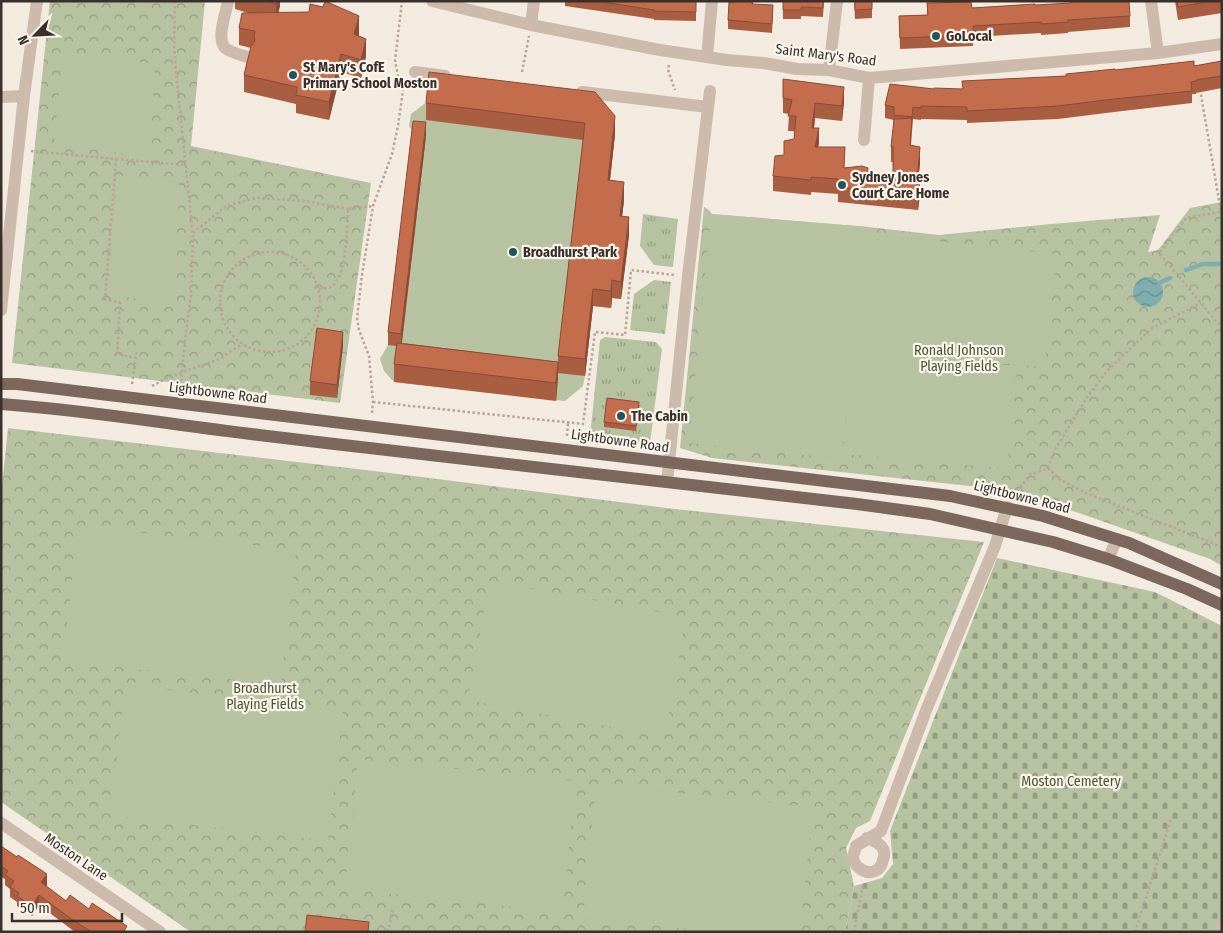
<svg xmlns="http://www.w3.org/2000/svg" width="1223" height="933" viewBox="0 0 1223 933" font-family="'Fira Sans Condensed',sans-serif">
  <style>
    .grass { fill: url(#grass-tufts) }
    .cemetery { fill: url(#cemetery-stones) }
    .park { fill: url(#park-crowns) }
    .pitch { fill: #b6c2a0 }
    .water { fill: url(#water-waves) }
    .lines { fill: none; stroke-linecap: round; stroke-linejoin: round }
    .stream { stroke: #7fadb0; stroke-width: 4.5 }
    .path { stroke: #b7a596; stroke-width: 2.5; stroke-dasharray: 2.5 2.5; stroke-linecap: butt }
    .minor { stroke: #ccbbac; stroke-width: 12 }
    .major { stroke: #7b675c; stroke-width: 12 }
    .wall { fill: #a95e42 }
    .shaded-wall { fill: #894c36 }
    .building { fill: #c46d4d; stroke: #894c36 }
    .poi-dot { fill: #20565b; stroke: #faf5ed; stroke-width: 2 }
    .labels { text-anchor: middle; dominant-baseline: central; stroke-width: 4.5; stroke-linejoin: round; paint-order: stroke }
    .poi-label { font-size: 14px; font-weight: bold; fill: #3a302b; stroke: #faf5ed; text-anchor: start }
    .street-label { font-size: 14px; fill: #3a302b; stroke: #faf5ed }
    .park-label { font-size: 14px; fill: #48582f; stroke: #faf5ed }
  </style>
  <defs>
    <pattern id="grass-tufts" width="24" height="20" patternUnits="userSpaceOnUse" patternTransform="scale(1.25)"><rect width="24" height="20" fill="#b6c2a0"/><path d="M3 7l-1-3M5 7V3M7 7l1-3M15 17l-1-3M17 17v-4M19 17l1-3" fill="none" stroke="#959e83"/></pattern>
    <pattern id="cemetery-stones" width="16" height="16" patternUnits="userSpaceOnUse" patternTransform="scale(1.25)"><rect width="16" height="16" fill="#b6c2a0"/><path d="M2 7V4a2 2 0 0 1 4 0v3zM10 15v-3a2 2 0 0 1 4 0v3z" fill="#959e83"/></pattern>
    <pattern id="park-crowns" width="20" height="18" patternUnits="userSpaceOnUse" patternTransform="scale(1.25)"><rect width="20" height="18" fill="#b6c2a0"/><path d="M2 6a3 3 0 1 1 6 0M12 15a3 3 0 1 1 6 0" fill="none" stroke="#959e83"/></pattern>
    <pattern id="water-waves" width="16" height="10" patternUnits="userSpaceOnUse" patternTransform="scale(1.25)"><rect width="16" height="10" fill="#7fadb0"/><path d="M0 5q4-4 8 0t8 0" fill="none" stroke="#698d8f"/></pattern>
  </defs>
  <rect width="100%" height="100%" fill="#f3ebe0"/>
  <path class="grass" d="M643,214l35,5 -5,48 -19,-2 -14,-19z
    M654,280l17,2 -6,52 -35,-4 4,-36z
    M605,337l51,5 6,7 -12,94 -60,-6 10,-97z"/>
  <path class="cemetery" d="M997,558l158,34 67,34v306h-377l9,-46 28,-8 11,-14 -3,-33z"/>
  <path class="park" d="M50,1h155l-14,145 180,37 -31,220 -328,-40z
    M1222,202v364l-12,-7 -194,-68 -304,-33 -32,-10 24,-241 5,3 3,4 156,13 71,8 112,-11 109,-9 -12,37 10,-2 32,-42z
    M8,428l366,43 301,38 309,33 -114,279 -14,7 -10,20 8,38 -9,46h-654l-190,-130v-305z"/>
  <path class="pitch" d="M63,51l92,13 -5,93 -96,-13z
    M428,101l167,9 20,24 -7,63 16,3 -4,34 9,1 -8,64 -9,-1 -1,10 -18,-2 -8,70 -2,10 -18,15 -171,-19 -10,-11 -4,-12 8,-14 27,-211 -6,-8 2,-12z
    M117,175l62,7 -5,121 -66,-8z
    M711,214l157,13 -1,7 190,20 -13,113 -122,-10 95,9 -10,103 -164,-15 6,-61 -8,66 -152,-16z
    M78,526l218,24 -15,135 -218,-24z
    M490,581l196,36 -21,120 -197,-37z
    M125,685l218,26 -15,130 -218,-26z
    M358,759l218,22 -14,131 -217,-23z
    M596,784l217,23 -13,125h-85l-132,-14z"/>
  <path class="water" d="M1133 292a15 15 0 1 1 30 0a15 15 0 1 1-30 0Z"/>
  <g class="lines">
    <path class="stream" d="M1186,270l17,-6h19
      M1159,283l11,-5"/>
    <path class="path" d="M175,1l-1,40 2,31 17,165 -2,59 -4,27 -7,67
      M669,65l-1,5 7,20
      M522,72l7,-36
      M31,151l85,8 -11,140 15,4 -3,51 19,4
      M116,159l70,6
      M193,233l33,-27 30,-8 50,3 42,8
      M1157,250l58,70 7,6
      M220 302a50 50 0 1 1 100 0a50 50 0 1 1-100 0Z
      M1160,252l26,-34 35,-6 -21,-123
      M319,289c4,-1 9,-1 12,-2 16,-9 16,-61 17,-78l25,-3
      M132,384l5,-34
      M152,386l19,-10 49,-17 11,-8 12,-7
      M373,402l210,22 12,-92 30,3 6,-65 43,5
      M372,413l1,-11 -4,-46 -10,-26 -2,-12 5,-43 11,-69 19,-52 6,-28 5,-36 -5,-14 -3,-15 7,-60
      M567,436l1,-13
      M1048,468l11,11 27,14 136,54
      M1014,495l17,-21 16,-5 9,-21 30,-49 22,-29 44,-42 49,-25
      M388,932l5,-24
      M854,932l9,-47
      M1135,932l36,-113"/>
    <path class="minor" d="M228,1c-2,13 -14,42 0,49 6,3 13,5 19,7
      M432,1l99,24 129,25 67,10 37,3 33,6 32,1 40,8 289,-25 64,-9
      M1151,1l7,52
      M531,25l3,-24
      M707,57l5,-56
      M829,70l8,-69
      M415,72l30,4
      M582,92l126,15
      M1,97l23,-1
      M864,140l5,-62
      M1,310l23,-214 13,-95
      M667,482l21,-206 22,-185
      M1108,559l9,-20
      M1,823l159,109
      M867,838c11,4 21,10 16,22 -1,4 -3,8 -6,10 -9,6 -23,-2 -24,-13 0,-3 3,-8 3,-11l25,-15 46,-123 68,-162 12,-39
      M1220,932l2,-6"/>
    <path class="major" d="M1,384h16l933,112 93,20 86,27 93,41
      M1,404c87,6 172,21 258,31 199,24 398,47 598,69l73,10 123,28 55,17 79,30 35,16"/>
  </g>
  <path class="wall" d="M235,1h45v5l-2,6 81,22v2l7,20 -5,22 -20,-6 -12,48 -33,-7v-9l-52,-12v-17l7,-27 -12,-3v-17l9,-15 -13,-4z
    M565,1h131v20l-42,-1v-1l-89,-13z
    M734,1h19v3l20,10 -1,19 -44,-4v-9z
    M783,1h41l-1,16 -22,-1v3h-18z
    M854,1h18v17l-17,1z
    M1175,1h47v12l-44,7z
    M927,3l45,5 63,-3 95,11v11l-62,5v1l-27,2v-2l-68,4v9l-73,3 -1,-33 28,-1z
    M1222,61v27l-26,5v1h-4v9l-78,9 -56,7 -91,4v-3l-46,-1v1l-8,-1 -2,26 9,18 -2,16 2,16 -2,15 -80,-8v-8l-27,-2v3l-38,-4v-15l11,-21 10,-16v-8h-6l1,-17 -6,-1v-15l61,4 -2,19 -27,-3 -1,10 5,15 -1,4 27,21 23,6 25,2v-14h-2v-15l3,-27 -9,-2v-13l49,-16h28l153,-19 79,-4z
    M595,92l20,42 -5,46 14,20 -2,17 7,18 -8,64 -9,-1 -1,10 -18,-2 -8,70 -27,-3 -2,28 -162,-19v-18l2,-18 -8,-1v-13l38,-196 -24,207 156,19v-6l25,-216 -157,-20v-17z
    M343,345l-6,53 -27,-3v-14z
    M639,406l-3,25 -32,-4v-5z
    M1,846l46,39 -1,1 20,15 23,8 38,23h-52l-36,-27 -7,11 -15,-10v-4l-7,-5v-8l-5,-4v-6l-4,-2z"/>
  <path class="shaded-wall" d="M277,1h3v5l-4,16v-18z
    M359,16v18l-5,17v-17z
    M366,39v17l-5,22v-18z
    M341,54v18l-12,48v-18z
    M844,87v15l-2,19v-15z
    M815,103v15l-3,25v-15z
    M615,116v18l-7,64v-18z
    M426,122v14l-25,211v-13z
    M819,128v15l-4,19v-15z
    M920,147v16l-3,31v-15z
    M920,179v16l-2,15v-15z
    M624,182v18l-4,34v-18z
    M629,217v18l-8,64v-17z
    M612,280v18l-1,10v-17z
    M593,289v17l-8,70v-17z
    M343,332v13l-6,53v-13z
    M558,362v17l-2,22v-18z
    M47,874v11l-6,8v-11z
    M39,895v10l-7,11v-10z"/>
  <path class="building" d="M267,1h10l-1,3z
    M325,1l34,15 -5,18 12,5 -5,21 -20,-6 -12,48 -33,-7 1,-8 -53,-12 7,-29 4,-5 -1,-6 1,-4 -16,-3 3,-15 67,-1 1,-8 13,3z
    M596,1h100v11l-42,-1v-1z
    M734,1h18v3l21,1 -1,19 -44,-4 1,-18 5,1z
    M783,1h40v7l-22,-1v3h-18z
    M855,1h17v8l-17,1z
    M1079,1h50l1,15 -62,4v2l-27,2v-2l-68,4v9l-73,3 -1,-22 29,-1 -1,-12 44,-1 1,6 63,-4v1l36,-2v-1z
    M1177,1h34l-33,6z
    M1194,61v5l28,-5v15l-26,4v1l-5,1 1,9 -78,8 -56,7 -91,5v-4l-46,-1v2l-8,-1 -1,10 -18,-2v-8l-9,-2 5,-21 44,5v-1l29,1 -1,-8 104,-5v-2l49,-5v1z
    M429,72l166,20 20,24 -7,64 16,2 -4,34 9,1 -8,65 -9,-2 -1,11 -18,-2 -8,70 -27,-3 27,-233 -159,-20z
    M783,79l61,8 -2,19 -27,-3 -3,25h7l-4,19h30l-1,21 18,-2 6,2v6l25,2v-29h-2l3,-28 18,-1 -2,27 10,2 -3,32h3l-2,16 -80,-8v-8l-27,-2v3l-38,-4 2,-20 9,-1v-14l10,-2 2,-23h-8l4,-16 -9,-2z
    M413,121l13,1 -25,212 -13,-2z
    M317,328l26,4 -6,53 -27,-4z
    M397,343l161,19 -2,21 -162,-19z
    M607,398l32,4 -3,24 -32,-4z
    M1,846l16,11 1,-2 29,19 -6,8 25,19 4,-6 19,14 3,-6 35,23 -3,5 2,1h-34l-18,-11 -35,-26 -7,11 -15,-10 2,-3 -9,-6 4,-6 -9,-6 3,-4 -7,-5z
    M307,915l62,7 -1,10h-63z"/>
  <g class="poi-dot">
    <circle cx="936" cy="36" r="5"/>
    <circle cx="293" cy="75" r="5"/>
    <circle cx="842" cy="185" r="5"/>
    <circle cx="513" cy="252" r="5"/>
    <circle cx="621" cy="416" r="5"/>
  </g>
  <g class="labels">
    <g class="poi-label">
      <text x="946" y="36">GoLocal</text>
      <text x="303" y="67">St Mary's CofE<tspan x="303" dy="16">Primary School Moston</tspan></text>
      <text x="852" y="177">Sydney Jones<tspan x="852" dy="16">Court Care Home</tspan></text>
      <text x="523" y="252">Broadhurst Park</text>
      <text x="631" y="416">The Cabin</text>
    </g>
    <g class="street-label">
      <text transform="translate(826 55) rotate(7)">Saint Mary's Road</text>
      <text transform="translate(218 393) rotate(7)">Lightbowne Road</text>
      <text transform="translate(620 441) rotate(8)">Lightbowne Road</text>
      <text transform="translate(1022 497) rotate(14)">Lightbowne Road</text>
      <text transform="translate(76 857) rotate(34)">Moston Lane</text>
    </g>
    <g class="park-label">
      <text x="959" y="350">Ronald Johnson<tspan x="959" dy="16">Playing Fields</tspan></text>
      <text x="265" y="688">Broadhurst<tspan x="265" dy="16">Playing Fields</tspan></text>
      <text x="1071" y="781">Moston Cemetery</text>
    </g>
  </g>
  <rect width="1223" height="933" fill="none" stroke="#3a302b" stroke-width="5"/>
  <g transform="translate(35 35) rotate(246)" stroke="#faf5ed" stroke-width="4" paint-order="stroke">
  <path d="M0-4L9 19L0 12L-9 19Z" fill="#3a302b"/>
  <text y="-8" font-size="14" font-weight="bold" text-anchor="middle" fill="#3a302b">N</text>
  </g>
  <path d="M12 913v8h110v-8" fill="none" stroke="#3a302b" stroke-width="2.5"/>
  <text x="20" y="913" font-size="15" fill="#3a302b" stroke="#faf5ed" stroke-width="4" paint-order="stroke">50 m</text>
</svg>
